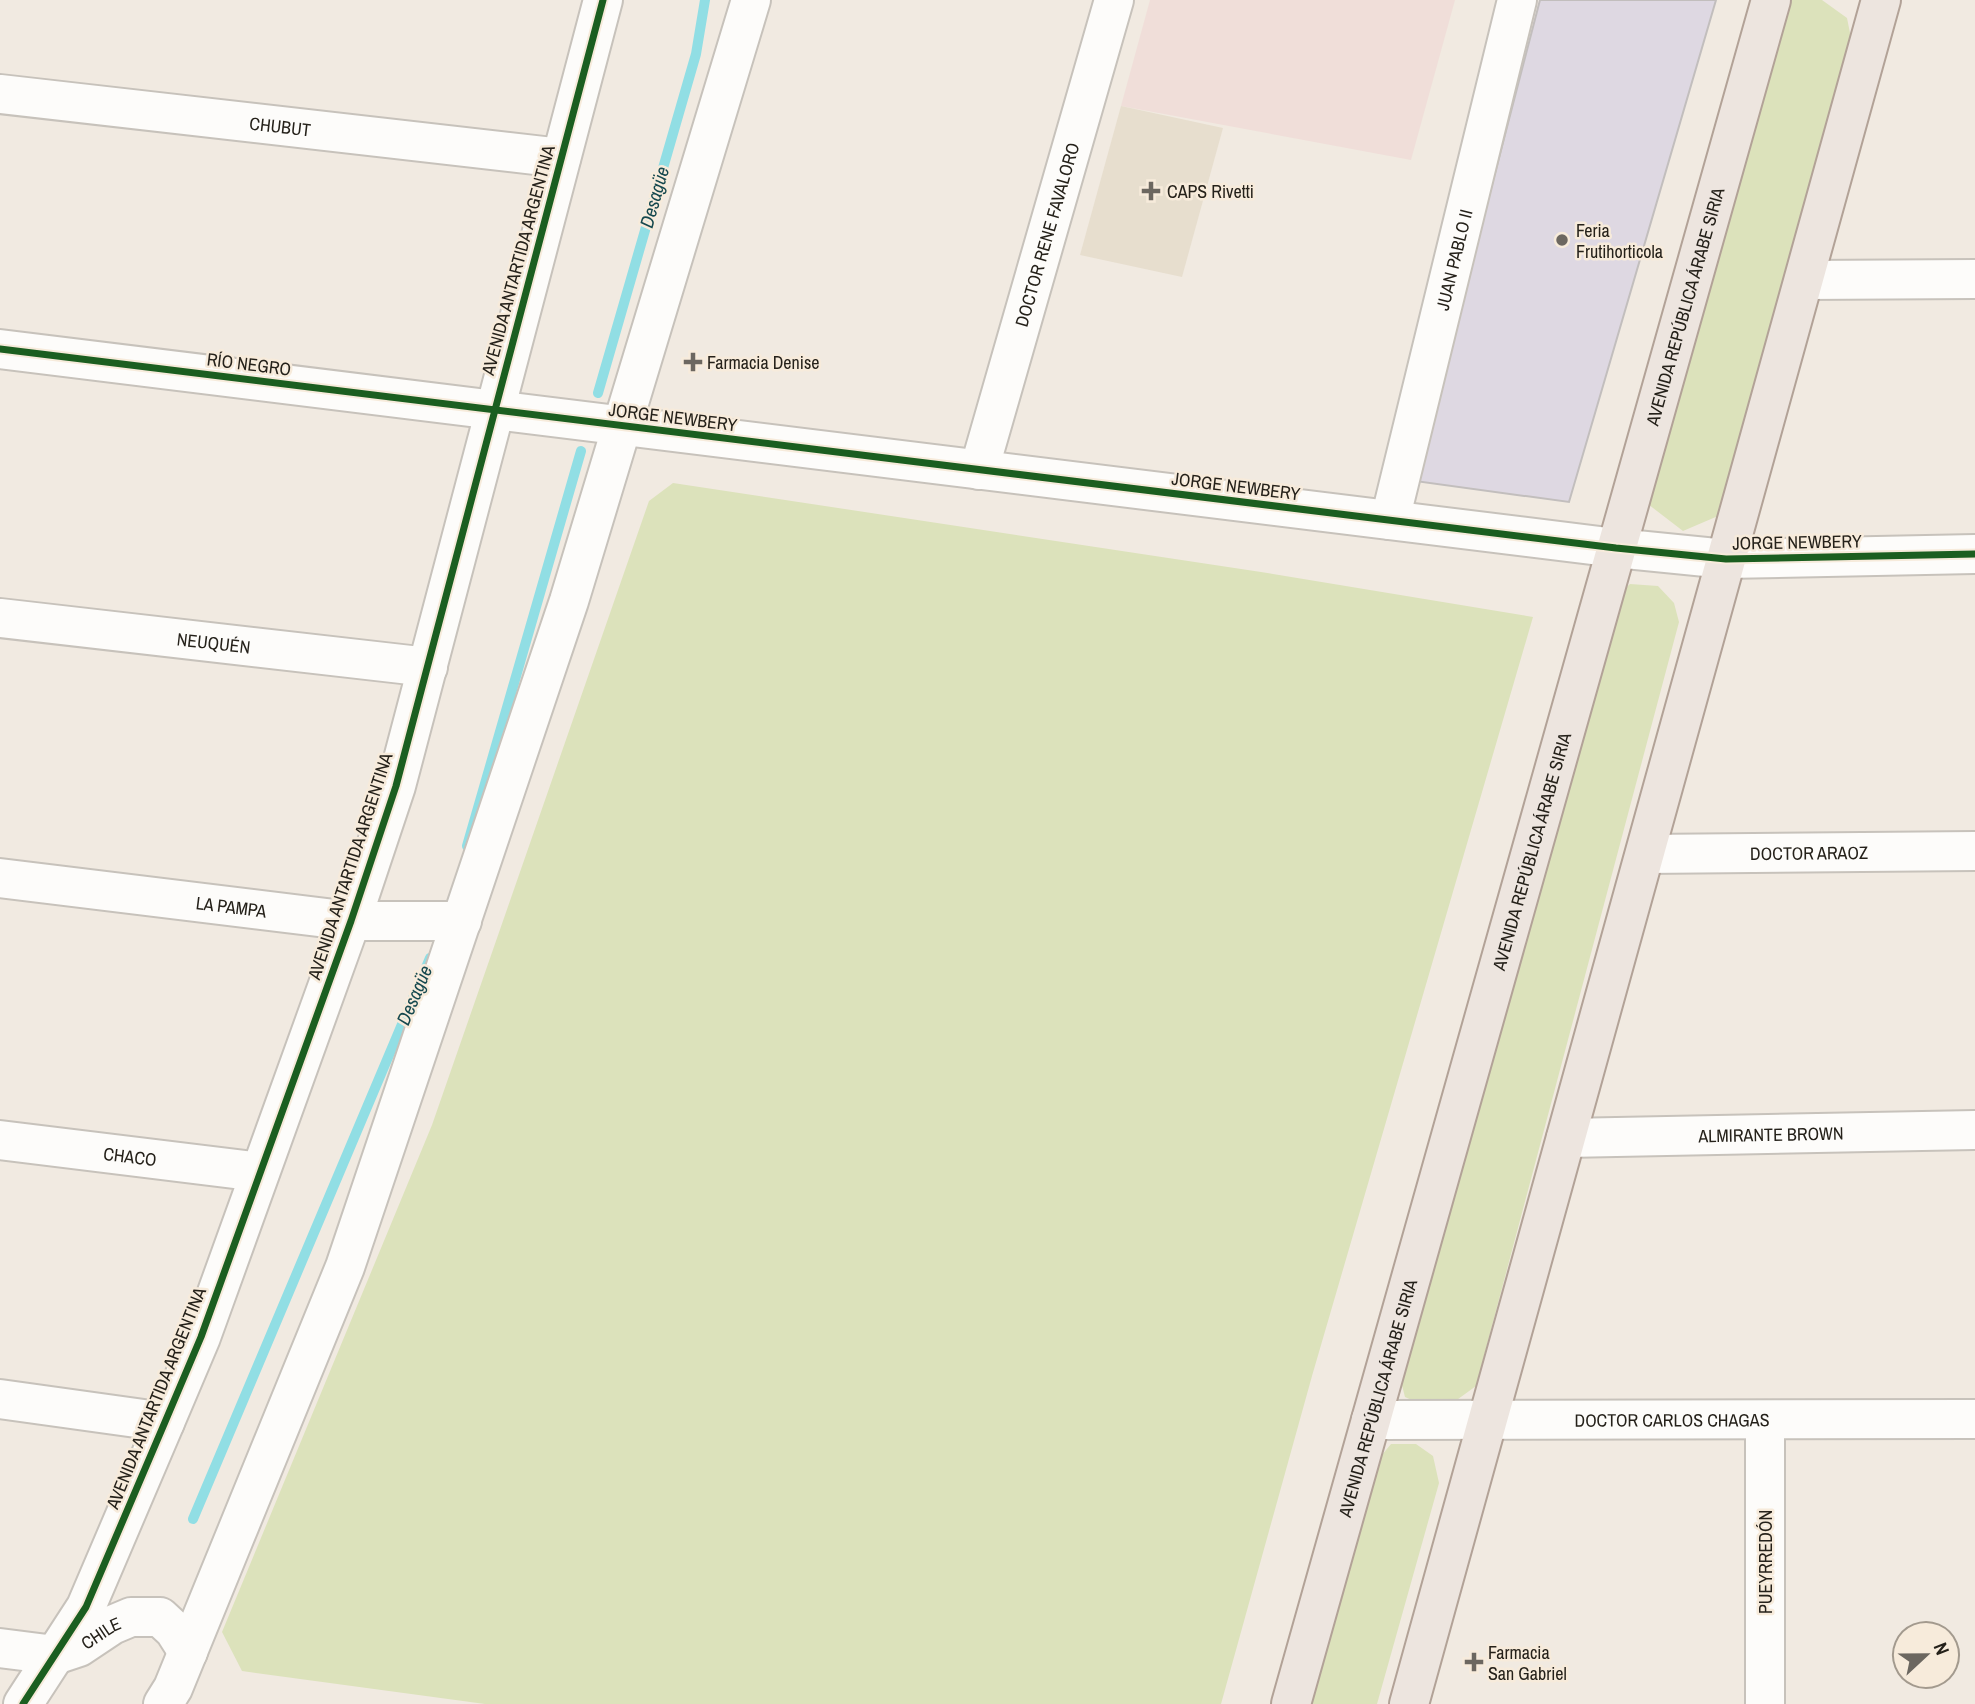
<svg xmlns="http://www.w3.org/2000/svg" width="1975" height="1704" viewBox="0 0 1975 1704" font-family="'Archivo Narrow',sans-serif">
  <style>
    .commercial { fill: #f0ded9 }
    .medical { fill: #e7dece }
    .green { fill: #dce2bb }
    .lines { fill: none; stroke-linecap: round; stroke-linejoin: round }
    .stream { stroke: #91dee4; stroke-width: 10 }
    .building { fill: #ded8e2; stroke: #c2bebd; stroke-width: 2 }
    .minor-casing { stroke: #c7c2bb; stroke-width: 42 }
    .major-casing { stroke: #b2a297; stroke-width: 42 }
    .minor { stroke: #fdfcfa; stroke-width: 38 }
    .major { stroke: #ede5df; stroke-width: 38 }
    .cycleway-casing { stroke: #f7ebdb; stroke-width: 11 }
    .cycleway { stroke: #1b5e20; stroke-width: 7 }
    .poi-dot { fill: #6c6760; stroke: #f7ebdb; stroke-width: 2.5 }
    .labels { text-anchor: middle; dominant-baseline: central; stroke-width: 5; stroke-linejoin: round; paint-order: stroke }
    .street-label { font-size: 18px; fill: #25211a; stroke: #f7ebdb }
    .poi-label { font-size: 18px; fill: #25211a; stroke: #f7ebdb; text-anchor: start }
    .water-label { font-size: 19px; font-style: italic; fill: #15484e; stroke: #f7ebdb }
  </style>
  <rect width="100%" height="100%" fill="#f1eae1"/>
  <path class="commercial" d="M1150,0h305l-44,160 -290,-54z"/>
  <path class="medical" d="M1121,106l102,22 -41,149 -102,-22z"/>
  <path class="green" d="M1791,0h31l25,18 4,20 -126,475 -42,18 -43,-33 135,-482z
    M673,483l588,89 272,45 -221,759 -91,328h-736l-243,-33 -20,-39 210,-507 217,-624z
    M1630,584l28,2 16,17 5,19 -203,764 -22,16 -27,5 -22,-10 -7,-27 212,-768z
    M1391,1444h25l17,12 6,27 -62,221h-71l66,-237z"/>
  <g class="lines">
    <path class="stream" d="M598,393l98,-339 9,-54
      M467,846l114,-395
      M193,1519l237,-561"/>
  </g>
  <path class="building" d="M1540,0h176l-147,502 -154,-21z"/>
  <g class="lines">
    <defs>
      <g id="minor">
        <path id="s1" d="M0,94l561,64"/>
        <path d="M1804,280l171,-1"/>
        <path d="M0,349l1616,199 110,11 249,-5"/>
        <path id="s2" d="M979,470l135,-470"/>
        <path id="s3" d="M1390,520l127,-520"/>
        <path id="s4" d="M0,618l428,49"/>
        <path id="s5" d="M1645,854l330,-3"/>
        <path id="s6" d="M0,878l351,43h111"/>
        <path id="s7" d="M1566,1138l409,-8"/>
        <path id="s8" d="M0,1140l260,32"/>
        <path d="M0,1399l165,23"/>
        <path id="s9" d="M1371,1420l604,-1"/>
        <path id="s10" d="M0,1648l55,7 24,-8 33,-22 19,-8h29l14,13 14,22"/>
        <path d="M23,1704l63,-97 79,-185 36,-85 150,-416 45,-135 207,-786"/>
        <path d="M163,1704l10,-16 172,-421 224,-666 182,-601"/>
        <path d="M1765,1704v-284"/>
      </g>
      <g id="major">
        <path id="s11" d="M1291,1704l480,-1704"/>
        <path d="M1409,1704l472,-1704"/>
      </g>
    </defs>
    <use href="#minor" class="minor-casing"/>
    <use href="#major" class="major-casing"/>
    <use href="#minor" class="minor"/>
    <use href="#major" class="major"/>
    <defs>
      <path id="cycleway" d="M0,349l1616,199 110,11 249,-5
        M23,1704l63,-97 79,-185 36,-85 150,-416 45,-135 207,-786"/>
    </defs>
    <use href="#cycleway" class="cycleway-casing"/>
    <use href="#cycleway" class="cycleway"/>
  </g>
  <g class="poi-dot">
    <path d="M1147.5 180.5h7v7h7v7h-7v7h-7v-7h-7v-7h7z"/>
    <circle cx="1562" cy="240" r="7"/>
    <path d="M689.5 351.5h7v7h7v7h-7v7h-7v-7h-7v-7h7z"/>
    <path d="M1470.5 1651.5h7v7h7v7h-7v7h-7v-7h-7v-7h7z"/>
  </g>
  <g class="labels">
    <g class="street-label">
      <text stroke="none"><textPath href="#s1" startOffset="282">CHUBUT</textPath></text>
      <text stroke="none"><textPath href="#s2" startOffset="245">DOCTOR RENE FAVALORO</textPath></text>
      <text transform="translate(518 260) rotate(-75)">AVENIDA ANTARTIDA ARGENTINA</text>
      <text stroke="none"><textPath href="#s3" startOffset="268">JUAN PABLO II</textPath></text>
      <text stroke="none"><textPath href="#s11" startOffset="1452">AVENIDA REPÚBLICA ÁRABE SIRIA</textPath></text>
      <text transform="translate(249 364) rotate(7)">RÍO NEGRO</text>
      <text transform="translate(673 417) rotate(7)">JORGE NEWBERY</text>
      <text transform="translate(1236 486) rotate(7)">JORGE NEWBERY</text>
      <text transform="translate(1797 542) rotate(-1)">JORGE NEWBERY</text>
      <text stroke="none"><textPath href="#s4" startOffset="215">NEUQUÉN</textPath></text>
      <text stroke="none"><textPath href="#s11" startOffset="886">AVENIDA REPÚBLICA ÁRABE SIRIA</textPath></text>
      <text stroke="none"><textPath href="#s5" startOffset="164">DOCTOR ARAOZ</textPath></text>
      <text transform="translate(350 866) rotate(-72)">AVENIDA ANTARTIDA ARGENTINA</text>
      <text stroke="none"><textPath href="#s6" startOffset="233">LA PAMPA</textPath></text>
      <text stroke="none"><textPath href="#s7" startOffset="205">ALMIRANTE BROWN</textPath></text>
      <text stroke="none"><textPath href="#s8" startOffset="131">CHACO</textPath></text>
      <text transform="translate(156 1398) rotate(-68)">AVENIDA ANTARTIDA ARGENTINA</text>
      <text stroke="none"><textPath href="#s11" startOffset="318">AVENIDA REPÚBLICA ÁRABE SIRIA</textPath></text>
      <text stroke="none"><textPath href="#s9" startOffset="301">DOCTOR CARLOS CHAGAS</textPath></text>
      <text transform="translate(1765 1562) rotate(-90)">PUEYRREDÓN</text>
      <text stroke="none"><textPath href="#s10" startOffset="107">CHILE</textPath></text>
    </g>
    <g class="poi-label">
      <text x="1167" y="191">CAPS Rivetti</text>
      <text x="1576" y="230">Feria<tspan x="1576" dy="21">Frutihorticola</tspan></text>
      <text x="707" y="362">Farmacia Denise</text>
      <text x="1488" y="1652">Farmacia<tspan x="1488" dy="21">San Gabriel</tspan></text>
    </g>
    <g class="water-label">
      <text transform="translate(654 197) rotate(-74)">Desagüe</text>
      <text transform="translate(414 995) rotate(-67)">Desagüe</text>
    </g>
  </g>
  <g transform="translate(1926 1655) rotate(68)"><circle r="33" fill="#f7ebdb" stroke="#a39a8e" stroke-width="2"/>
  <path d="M0-5L12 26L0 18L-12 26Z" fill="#6c6760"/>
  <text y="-10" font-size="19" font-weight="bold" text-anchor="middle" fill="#25211a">N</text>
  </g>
</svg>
